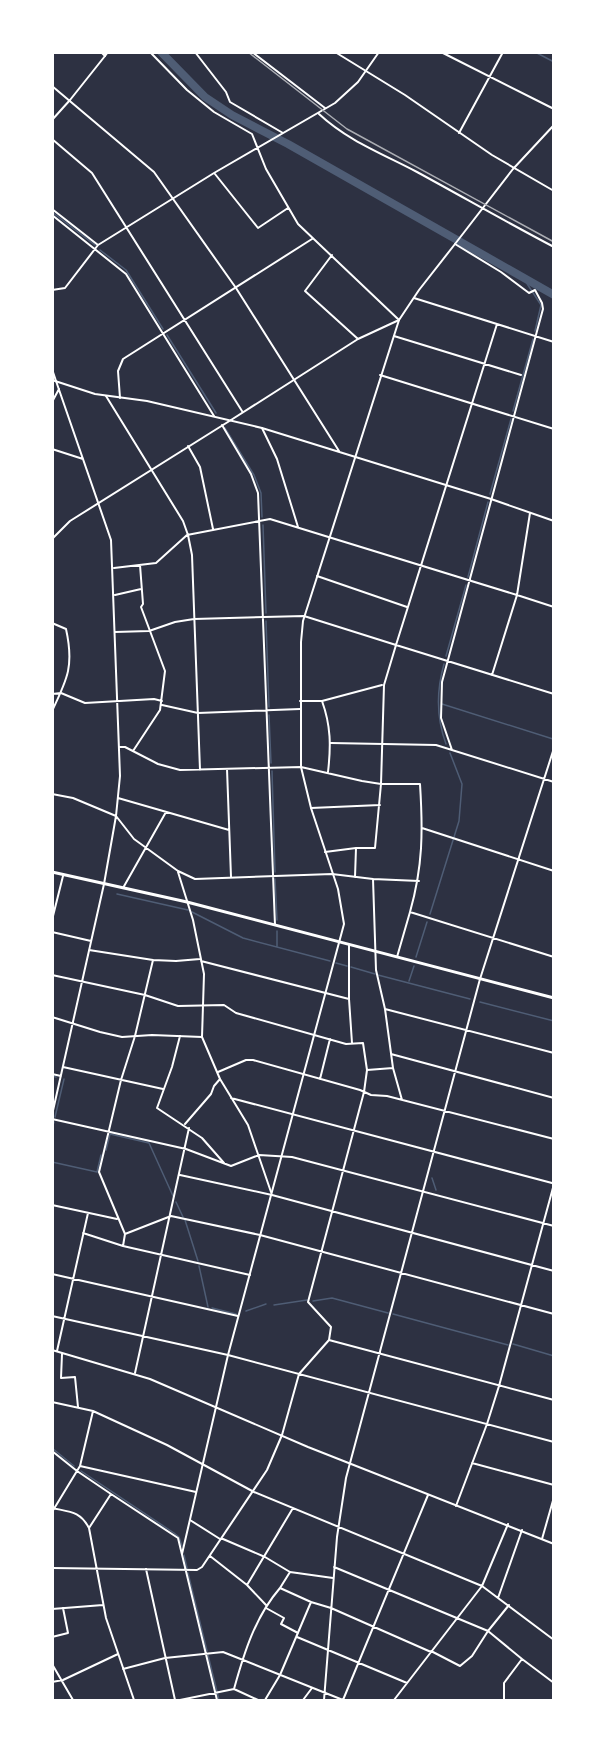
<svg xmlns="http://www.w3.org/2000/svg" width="606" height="1753" viewBox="0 0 606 1753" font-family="'Titillium Web',sans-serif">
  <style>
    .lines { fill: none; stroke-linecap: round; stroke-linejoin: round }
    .stream { stroke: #4f5d75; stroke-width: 1.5 }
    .river { stroke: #4f5d75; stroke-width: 8 }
    .minor { stroke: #fff; stroke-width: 2 }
    .tertiary { stroke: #fff; stroke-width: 2 }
    .secondary { stroke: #fff; stroke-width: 3 }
    .rail { stroke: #abadb3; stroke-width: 1.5 }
  </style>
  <rect width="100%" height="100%" fill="#2d3142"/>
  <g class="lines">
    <path class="stream" d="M535,52l19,10
      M52,212l43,33
      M100,250l26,20 37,59
      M524,279l17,26 -6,26
      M167,335l49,78
      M513,411l20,-72
      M225,428l29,47 7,18 1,24
      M490,494l21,-75
      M263,525l3,88
      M468,577l20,-75
      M266,621l3,86
      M446,656l20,-71
      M444,664c-8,28 -8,53 2,80
      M442,704l111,35
      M269,715l2,48
      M272,771l3,101
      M275,879l2,41
      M117,894l71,16
      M192,912l51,26 87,23
      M430,914l29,-93 3,-37 -12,-31
      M277,931v15
      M416,957l11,-35
      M336,963l11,3
      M351,967l24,7
      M378,975l92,24
      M409,981l5,-15
      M480,1002l74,19
      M52,1076l4,1
      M55,1117l9,-38
      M52,1128l2,-6
      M106,1150l4,-16 39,9 24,53
      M52,1162l45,10 4,-17
      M432,1178l4,12
      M176,1202l7,15
      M185,1220l13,41
      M199,1266l9,41
      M313,1301l19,-3 56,15
      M274,1305l33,-5
      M212,1308l24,6
      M246,1311l20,-7
      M393,1314l115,31
      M513,1344l41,12
      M52,1448l22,18
      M81,1471l93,62 5,4 3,9
      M184,1555l3,13
      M188,1573l19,78
      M208,1655l11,45"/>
    <path class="river" d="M161,52l44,45 27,18 56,29 266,151"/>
    <path class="minor" d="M101,52l4,4 3,-4
      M150,52l37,38 27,22 38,22 14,35 32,55 101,96 -41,19 -127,81
      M195,52l31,40 4,10 53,31
      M252,52l73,56
      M441,52l113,57
      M319,114c29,27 64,40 98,58 46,25 91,51 137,75
      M52,120l18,-20
      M459,133l44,-81
      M52,139l40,34 150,238
      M215,174l43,54 30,-20
      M52,209l46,36
      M52,215l74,59 88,142
      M332,255l-27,36 53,48
      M52,290l13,-2 33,-43 116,-72 121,-70 23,-21 21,-30
      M414,298l140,44
      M394,336l127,39
      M380,375l174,54
      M106,396l77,125 5,14 4,20 8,215
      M120,398l-2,-27 5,-12 189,-120
      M52,402l7,-13
      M222,425l29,49 7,19 17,432
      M262,428l15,31 21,68
      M188,446l12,21 13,62
      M52,449l31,10
      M114,568l42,-5 31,-28 83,-16 247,76 13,-82
      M317,576l90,31
      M115,595l26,-6
      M52,623l14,6c8,36 2,49 -14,82
      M115,632l34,-1 26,-9 19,-3 110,-3 92,29 101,-321
      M492,675l25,-80 37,12
      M52,694l9,-1 24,10 69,-4 8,2
      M300,701h22l60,-16
      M322,701c9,25 9,45 6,71
      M162,705l36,8 102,-4
      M331,743l105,2 118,37
      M119,747h6l33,17 22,6 121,-3 61,14 19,3 -6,64h-19l-31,4
      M452,750l-11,-32 1,-36 101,-373 -1,-6 -7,-13 -6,3 -28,-21 -46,-28 58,-75 41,-44
      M133,751l27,-41 5,-39 -24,-64 2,-3 -3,-39
      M227,769l4,108
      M52,794l21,4 43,18 18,23 44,32 17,8 137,-5 41,5
      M118,798l111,32
      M311,808l69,-3
      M422,828l132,43
      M178,872l15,48 11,54 -2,63 18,42 28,46 23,67
      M355,877l1,-29
      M123,888l43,-76
      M410,912c13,-46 13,-81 10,-128h-39l3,-99 12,-40 158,49
      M52,920l11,-44
      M52,932l39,9
      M349,945v54l3,44
      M89,950l64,10
      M397,957l13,-45 144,45
      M200,959l-24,2 -23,-1 -18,76 -14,44 -22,92 26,62 46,-18 89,19 294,79
      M201,961l148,38
      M52,975l93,20 33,11 46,-1 12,8 110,31 17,-1 4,27 -3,22 -56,210 23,25 -2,13 -30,34 -17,61 -15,35 -65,97 -5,3 -145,-2
      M385,1009l169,44
      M52,1017l48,15 22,5 30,-2 50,2
      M180,1036l-8,31 -15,41 45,30 22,25
      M391,1054l163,44
      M63,1067l100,22
      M393,1068l9,32
      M367,1070l26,-2 -8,-59 -9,-39 -3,-91 46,2
      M218,1072l28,-12h7l107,30 11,5 16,1 167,43
      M52,1074l9,2
      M320,1079l10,-40
      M231,1098l321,85
      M52,1115l52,-231 12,-68 4,-40 -9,-236 -55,-159
      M52,1119l134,30 45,17 28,-11 33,2 262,69
      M185,1124l26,-30 3,-8 6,-7
      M180,1175l92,20 282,76
      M52,1205l65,14
      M83,1233l40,13 127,29
      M123,1246l2,-12
      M52,1274l186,42
      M52,1316l176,39 326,87
      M329,1340l225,60
      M57,1351l31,-138
      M62,1354l-1,24 14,-1 3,30
      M135,1373l54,-245
      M52,1402l41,9 74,34 87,47 228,94 72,54
      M52,1451l25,20 34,23 -22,34 17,90 28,82
      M472,1463l82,22
      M80,1466l13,-55
      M111,1494l67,44 39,162
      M456,1506l31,-82 12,-38 55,-202
      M52,1508c18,4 28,3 37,20
      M52,1512l28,-46 116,26
      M190,1520l30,19h3l42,18 25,15
      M542,1539l12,-42
      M210,1556l37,29 19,20
      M334,1567l154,64 34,28 -18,24v17
      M146,1569l29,131
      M247,1585l46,-77
      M498,1598l24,-68
      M311,1602l-31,-14 10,-16 43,6
      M266,1608l18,10 -3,6 17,9
      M52,1609l51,-4
      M52,1637l16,-4 -5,-25
      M297,1637l110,46
      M431,1651l29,15 12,-10 16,-25 21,-26
      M522,1659l32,24
      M52,1664l21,36
      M123,1669l42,-11 58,-6 120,48 85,-205
      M52,1682l11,-2 55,-26
      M234,1689c10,-36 21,-72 46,-101
      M180,1700l54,-11 24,11
      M265,1700l15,-25 31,-73 20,6 100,44
      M303,1700l9,-12
      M324,1700l13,-163 9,-59 134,-499 74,-231
      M394,1700l88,-114 26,-62"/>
    <path class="tertiary" d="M335,52l70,43 87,60 62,36
      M52,86l102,86 82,116 103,163
      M70,100l35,-44
      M52,369l4,12
      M52,380l43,14 52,7 115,27 229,71 63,22
      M52,539l18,-18 161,-101
      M52,1350l98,29 158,68 246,97
      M182,1554l46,-199 116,-431 -6,-35 -27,-81 -10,-41v-125l2,-21 96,-301 20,-30 36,-46"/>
    <path class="secondary" d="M52,872l135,30 367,96"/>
    <path class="rail" d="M248,52l99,77 207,113"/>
  </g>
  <rect width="606" height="1753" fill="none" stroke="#ffffff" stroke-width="108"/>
</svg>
